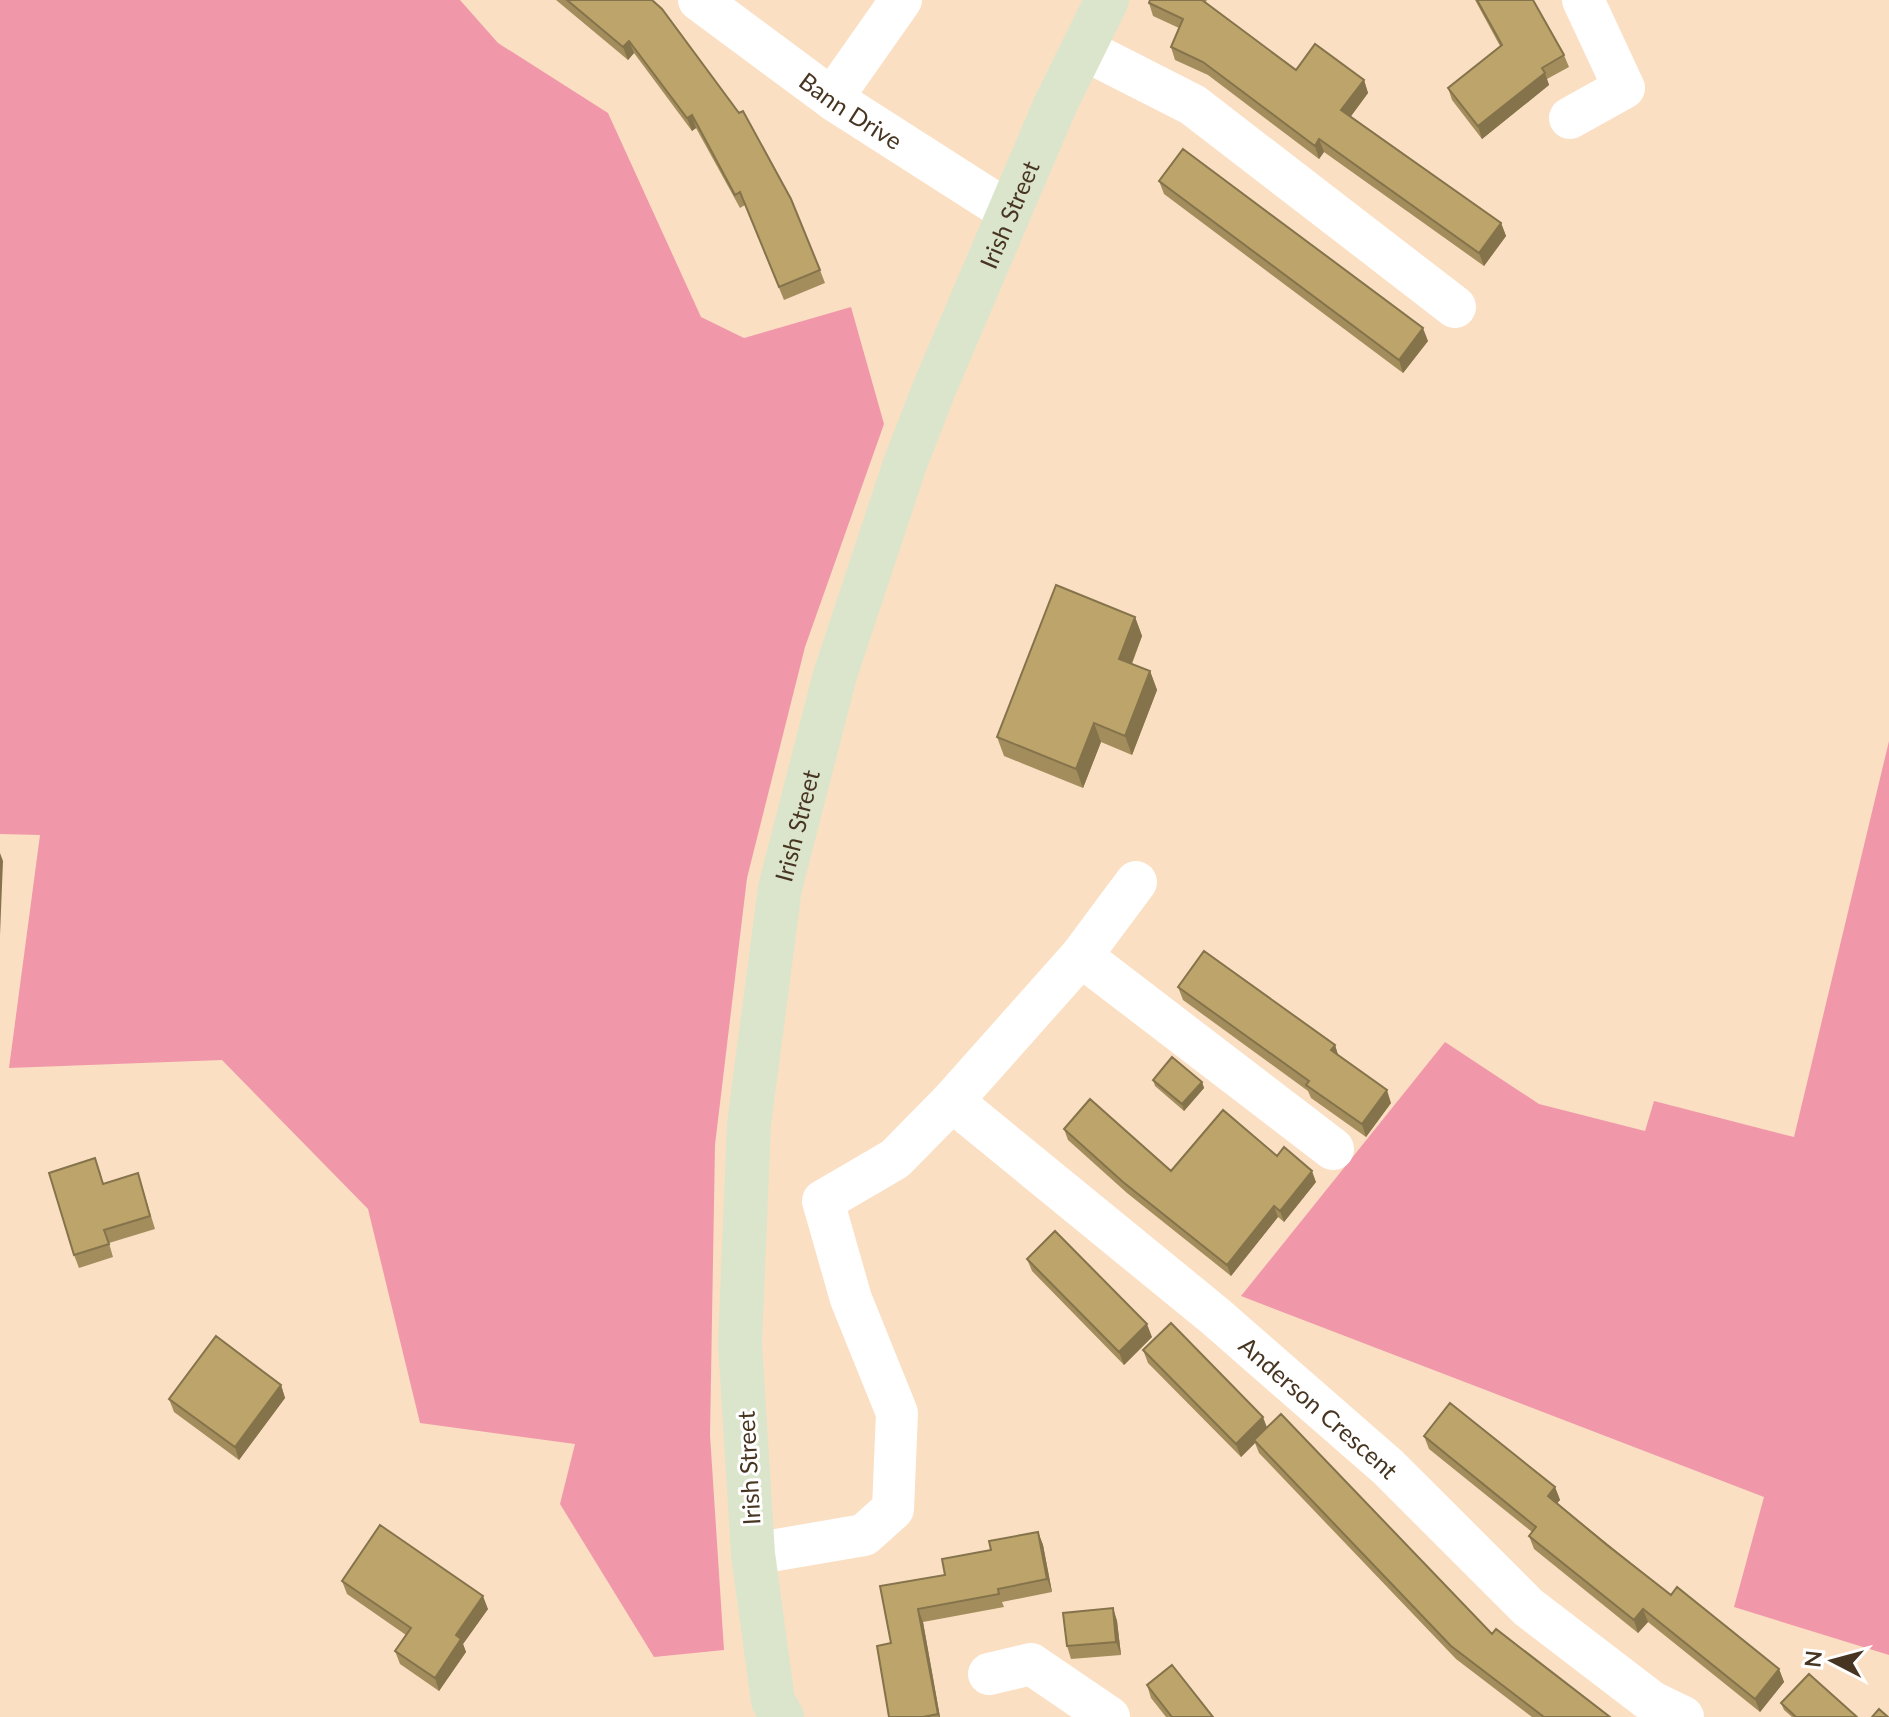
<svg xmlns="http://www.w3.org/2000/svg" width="1889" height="1717" viewBox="0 0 1889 1717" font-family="Lato,sans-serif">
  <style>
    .green { fill: #f098aa }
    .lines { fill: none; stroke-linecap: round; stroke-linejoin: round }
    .street { stroke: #fff; stroke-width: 42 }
    .secondary { stroke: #dbe5cb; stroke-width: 44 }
    .wall { fill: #a38d5c }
    .shaded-wall { fill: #84734b }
    .building { fill: #bda46b; stroke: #84734b; stroke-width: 2 }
    .labels { text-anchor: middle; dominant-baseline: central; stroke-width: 6; stroke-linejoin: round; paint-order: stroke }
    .street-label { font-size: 24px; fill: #473522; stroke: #fff }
  </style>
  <rect width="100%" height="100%" fill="#fbdfc3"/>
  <path class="green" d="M0,0h460l38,43 110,70 93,204 43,21 107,-31 33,117 -79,223 -58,231 -32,267 -5,290 14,215 -70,7 -94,-153 15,-60 -155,-21 -52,-214 -146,-149 -213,8 31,-233 -40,-1z
    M1889,741v914l-155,-48 30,-110 -523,-201 204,-254 94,62 106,27 9,-30 140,36z"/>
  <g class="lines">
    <g class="street">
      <path id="s1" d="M699,0l135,100 175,112"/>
      <path d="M1083,49l110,56 262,202"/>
      <path d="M834,100l10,-19 57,-81"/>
      <path d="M1570,118l54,-30 -41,-88"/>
      <path d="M1081,956l252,193"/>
      <path id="s2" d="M952,1101l263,215 173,151 140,140 124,95 31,15"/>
      <path d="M753,1554l111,-19 29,-26 4,-96 -46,-114 -28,-98 72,-42 57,-58 129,-145 55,-74"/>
      <path d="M989,1674l42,-10 78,53"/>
    </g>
    <path class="secondary" id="s3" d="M782,1717l-9,-16 -20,-147 -13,-211 9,-219 31,-236 55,-213 70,-211 29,-75 122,-286 51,-103"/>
  </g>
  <path class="wall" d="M556,0h96l168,270 5,13 -41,17 -39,-95 -5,3 -44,-80 -4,3 -58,-78 -6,7z
    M1150,0h57l-2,3 91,67 68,10 4,13 -17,23 150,107 5,13 -22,30 -160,-114 -5,7 -111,-84 -33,-15 -4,-13 8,-19 -26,-12 -4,-13z
    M1475,0h58l31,55 5,12 -22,12 2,6 -67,54 -30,-39 -4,-12 52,-42z
    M1159,181l269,160 -25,32 -239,-179z
    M1135,617l7,19 -10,28 18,7 7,19 -25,65 -31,-13 -18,46 -79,-32 -7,-19z
    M1178,987l157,58 3,10 53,48 -25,34 -55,-39 -3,-7 -125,-91z
    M1153,1080l49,2 2,6 -20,23 -29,-25z
    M1064,1129l107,42 106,-15 39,26 -32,40 -6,-5 -47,59 -104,-83 -59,-53z
    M100,1171l3,13 35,-11 17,56 -46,14 4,14 -34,11 -5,-13z
    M1027,1259l125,78 -28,28 -92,-94z
    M1143,1350l124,77 225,207 118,83h-78l-76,-58 -197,-206 -4,-10 -14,14 -93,-94z
    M281,1385l4,13 -46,62 -65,-48 -5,-13z
    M1424,1436l131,51 5,13 -3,3 114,92 108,74 5,13 -24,30 -112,-90 -10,11 -104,-84 -5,-13 3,-4 -103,-83z
    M1038,1532l5,13 9,47 -50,10 2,5 -81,15 17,95h-51l2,-74 54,-68z
    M342,1581l146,28 -25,35 3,8 -27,39 -39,-27 -5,-13 11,-16 -59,-41z
    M1113,1608l4,13 4,34 -50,4 -4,-13z
    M1147,1685l66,32h-47l-15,-19z
    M1781,1703l76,14h-65l-8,-7z"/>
  <path class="shaded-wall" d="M629,41l5,12 -6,7 -5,-13z
    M1545,73l4,12 -67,54 -4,-13z
    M1364,80l4,13 -22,30 -5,-13z
    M692,115l4,13 -4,3 -5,-13z
    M1319,139l5,13 -5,7 -4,-13z
    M1501,223l5,13 -22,30 -5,-13z
    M1423,328l5,13 -25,32 -4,-13z
    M1135,617l7,19 -16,42 -7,-19z
    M1150,671l7,19 -25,65 -7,-19z
    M1094,723l7,19 -18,46 -7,-19z
    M0,853l3,8 -3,74z
    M1335,1045l4,13 -8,-8z
    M1202,1082l2,6 -20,23 -2,-7z
    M1387,1090l4,13 -25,34 -4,-13z
    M1312,1171l4,11 -32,40 -4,-11z
    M1274,1206l4,11 -47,59 -4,-11z
    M1147,1324l5,13 -28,28 -5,-13z
    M281,1385l4,13 -46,62 -4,-13z
    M1263,1417l5,13 -14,10 1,3 -14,14 -5,-13z
    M1555,1487l5,13 -8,9 -4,-13z
    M1038,1532l5,13 9,47 -5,-13z
    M483,1596l5,13 -25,35 3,8 -27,39 -4,-13 21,-43z
    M1113,1608l4,13 4,34 -5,-13z
    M918,1609l5,13 17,95h-1l-1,-3z
    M1643,1609l5,13 -10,11 -4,-13z
    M1779,1669l5,13 -24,30 -5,-13z"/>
  <path class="building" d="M567,0h85l10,9 77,104 4,-2 48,88 29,71 -41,17 -39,-95 -5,3 -43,-80 -5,3 -58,-77 -6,6z
    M1150,0h52l94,70 19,-26 49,36 -23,30 160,113 -22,30 -160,-114 -4,7 -112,-84 -32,-15 12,-28 -34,-16z
    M1477,0h56l31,55 -22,13 3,5 -67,53 -30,-38 54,-43z
    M1183,149l240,179 -24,32 -240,-179z
    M1056,585l79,32 -16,42 31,12 -25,65 -31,-13 -18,46 -79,-32z
    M1204,951l131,94 -4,5 56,40 -25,34 -56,-39 3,-4 -131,-94z
    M1172,1057l30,25 -20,22 -29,-24z
    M1090,1099l81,72 52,-61 54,46 7,-9 28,24 -32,40 -6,-5 -47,59 -104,-83 -59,-53z
    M95,1158l8,26 35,-11 12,43 -46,14 5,14 -35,11 -25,-82z
    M1055,1231l92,93 -28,28 -92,-93z
    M1171,1323l92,94 -27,27 -93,-94z
    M216,1336l65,49 -46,62 -66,-48z
    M1450,1403l105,84 -7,9 59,49 64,50 6,-8 102,82 -24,30 -112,-90 -9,11 -105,-84 7,-9 -112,-91z
    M1281,1414l211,220 4,-5 114,88h-66l-93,-71 -197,-206z
    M380,1525l103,71 -27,39 5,4 -26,39 -40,-27 16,-23 -69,-47z
    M1038,1532l9,47 -49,10 1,5 -81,15 20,105 -15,3h-34l-12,-71 14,-3 -11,-57 65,-11 -3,-16 49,-9 -2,-9z
    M1113,1608l3,34 -49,4 -4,-33z
    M1172,1665l41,52h-41l-25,-32z
    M1809,1674l48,43h-61l-15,-14z
    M1879,1709l9,8h-16z"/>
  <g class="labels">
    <g class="street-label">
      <text stroke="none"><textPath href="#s1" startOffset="188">Bann Drive</textPath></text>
      <text stroke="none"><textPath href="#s3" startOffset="1548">Irish Street</textPath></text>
      <text stroke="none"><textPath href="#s3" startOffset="900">Irish Street</textPath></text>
      <text stroke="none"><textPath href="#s2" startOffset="478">Anderson Crescent</textPath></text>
      <text transform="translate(748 1468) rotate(-93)">Irish Street</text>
    </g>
  </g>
  <g transform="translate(1833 1661) rotate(276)" stroke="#ffffff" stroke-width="6" paint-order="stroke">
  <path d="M0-6L14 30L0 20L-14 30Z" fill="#473522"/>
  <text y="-12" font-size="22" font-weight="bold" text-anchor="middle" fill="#473522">N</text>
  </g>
</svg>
